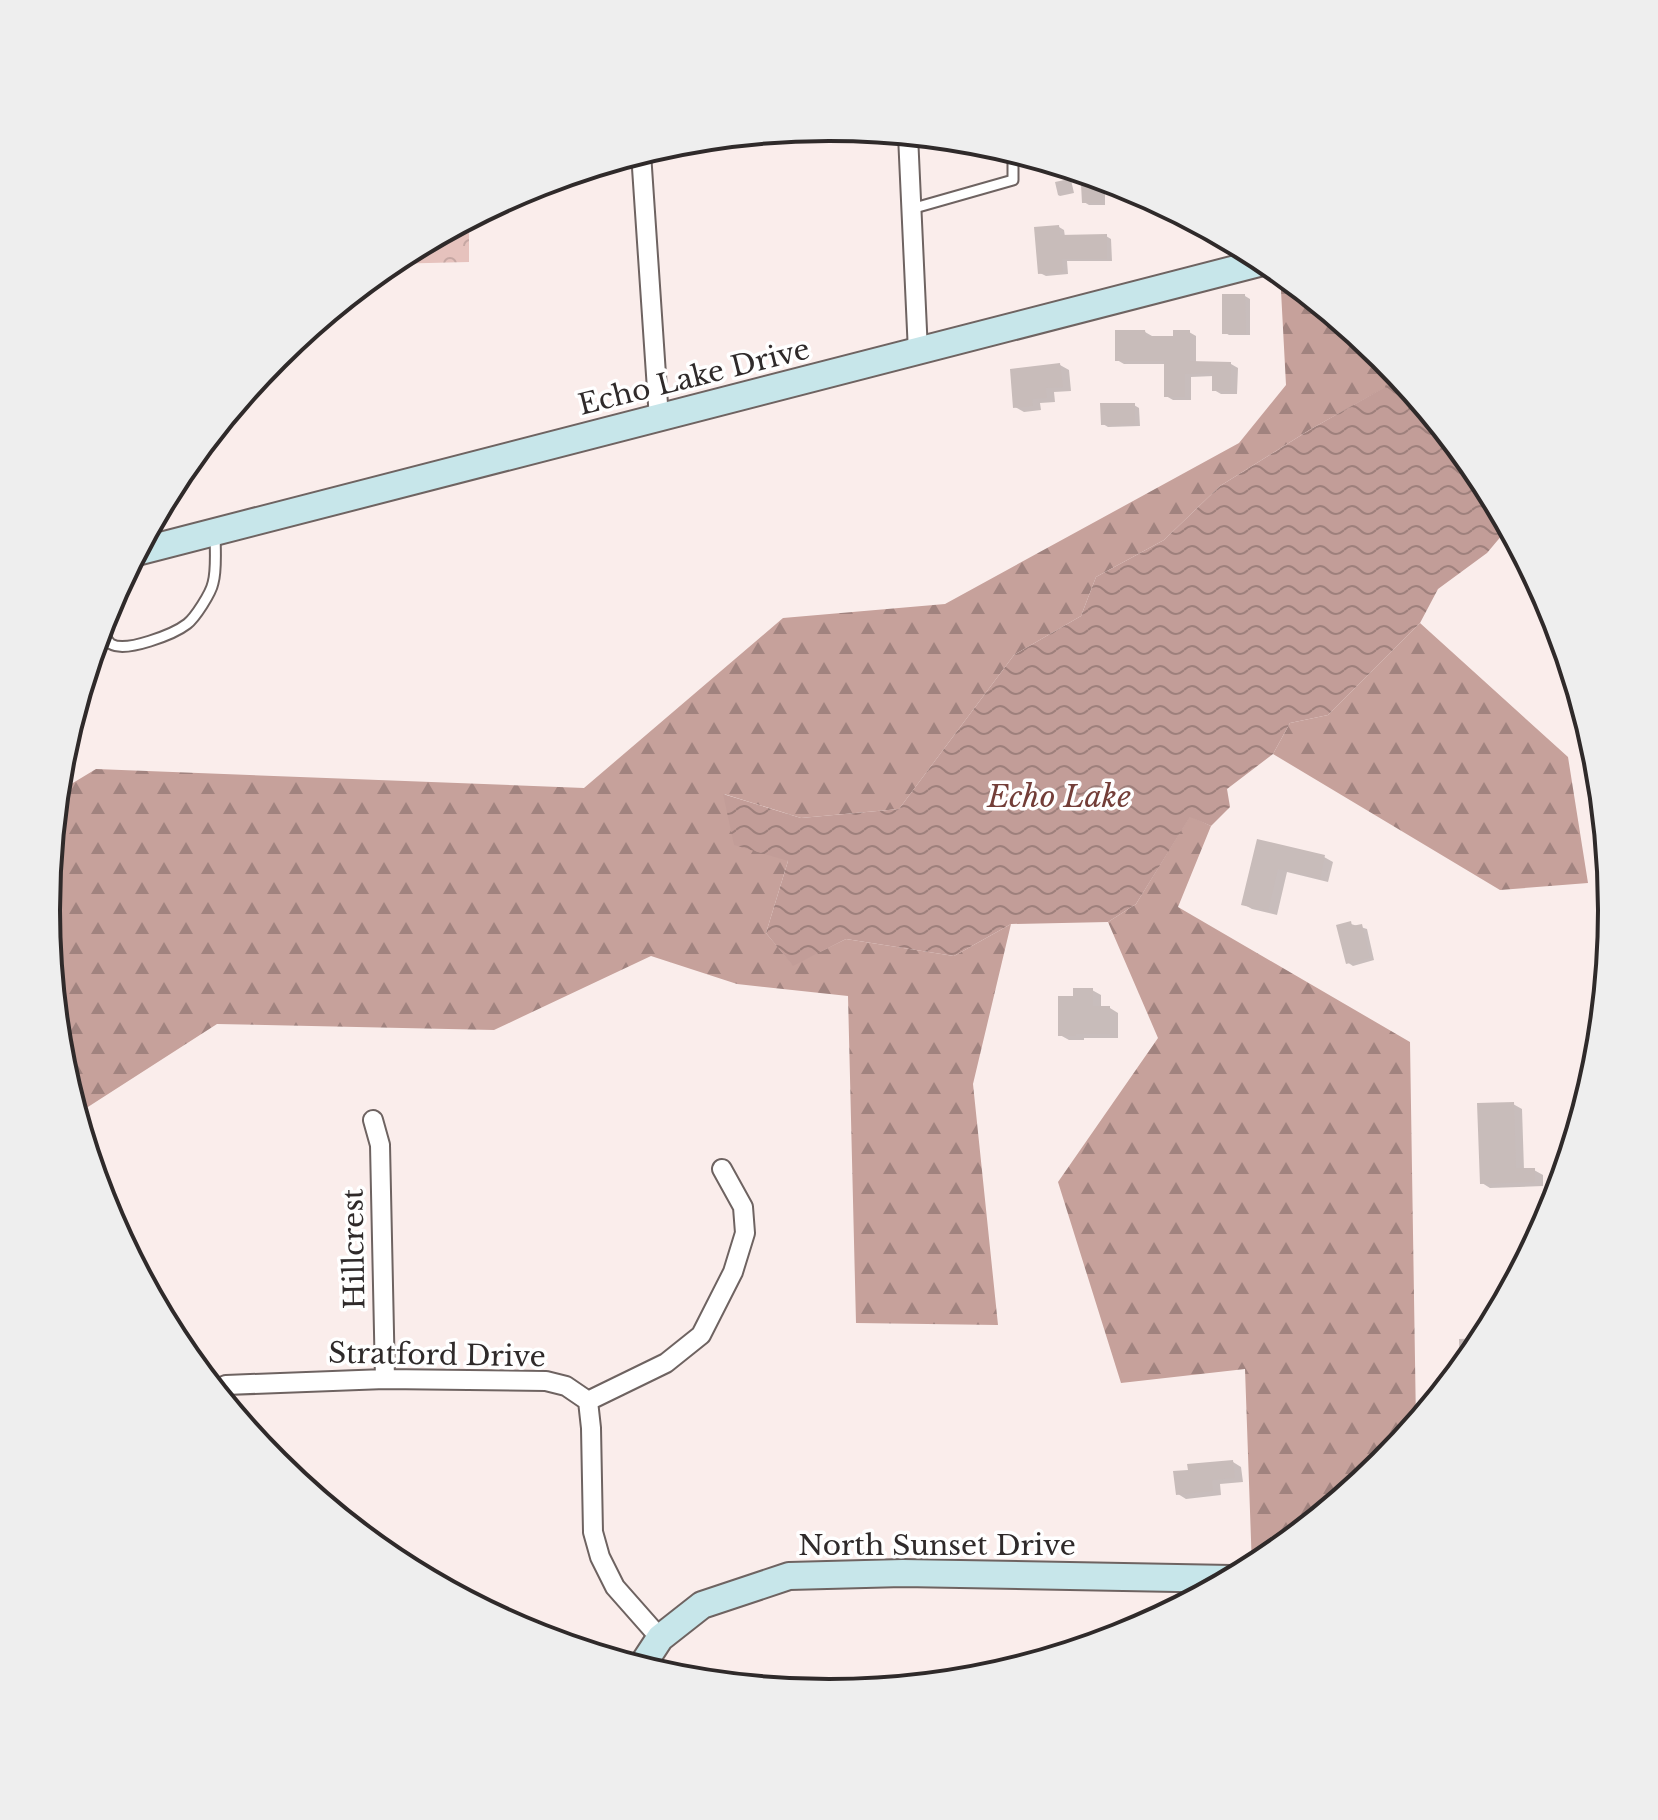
<svg xmlns="http://www.w3.org/2000/svg" width="1658" height="1820" viewBox="0 0 1658 1820" font-family="'Libre Baskerville',serif">
  <style>
    .forest { fill: url(#forest-firs) }
    .park { fill: url(#park-crowns) }
    .water { fill: url(#water-waves) }
    .shadow { fill: #0003 }
    .building { fill: #c8bcba }
    .lines { fill: none; stroke-linecap: round; stroke-linejoin: round }
    .lane-casing { stroke: #6e6361; stroke-width: 13 }
    .street-casing { stroke: #6e6361; stroke-width: 22 }
    .secondary-casing { stroke: #6e6361; stroke-width: 30 }
    .lane { stroke: #fff; stroke-width: 9 }
    .street { stroke: #fff; stroke-width: 18 }
    .secondary { stroke: #c7e6ea; stroke-width: 26 }
    .labels { text-anchor: middle; dominant-baseline: central; stroke-width: 7; stroke-linejoin: round; paint-order: stroke }
    .street-label { font-size: 28px; fill: #2f2a2a; stroke: #fff }
    .water-label { font-size: 30px; font-style: italic; fill: #733e38; stroke: #fff }
    .rim { fill: none; stroke: #2f2a2a; stroke-width: 4 }
  </style>
  <defs>
    <pattern id="forest-firs" width="22" height="20" patternUnits="userSpaceOnUse" patternTransform="scale(2)"><rect width="22" height="20" fill="#c6a19b"/><path d="M5 1l3.5 6h-7zM16 11l3.5 6h-7z" fill="#a1837f"/></pattern>
    <pattern id="park-crowns" width="20" height="18" patternUnits="userSpaceOnUse" patternTransform="scale(2)"><rect width="20" height="18" fill="#e6c2bd"/><path d="M2 6a3 3 0 1 1 6 0M12 15a3 3 0 1 1 6 0" fill="none" stroke="#c6a7a3"/></pattern>
    <pattern id="water-waves" width="16" height="10" patternUnits="userSpaceOnUse" patternTransform="scale(2)"><rect width="16" height="10" fill="#c29d98"/><path d="M0 5q4-4 8 0t8 0" fill="none" stroke="#9e807c"/></pattern>
  </defs>
  <rect width="100%" height="100%" fill="#faedeb"/>
  <path class="forest" d="M1280,272l103,85 9,10 -6,20 -75,42 -91,57 -56,54 -68,37 -15,39 -67,39 -115,154 -98,9 -77,-24 64,67 -22,72 27,32 53,-26 108,17 57,-32 -38,160 25,241 -142,-2 -8,-327 -111,-12 -86,-28 -157,74 -277,-6 -140,90 -16,-52 -15,-152 12,-118 38,-23 488,19 199,-170 162,-14 294,-161 47,-58z
    M1420,623l148,134 20,126 -88,7 -227,-136 17,-31 38,-8z
    M1190,816l21,10 -33,81 232,135 6,382 -34,40 -118,97 -12,7 -7,-199 -124,14 -63,-201 100,-144 -50,-116 28,-18z"/>
  <path class="park" d="M469,219v43l-81,2 6,-5z"/>
  <path class="water" d="M1392,367l88,108 28,53 -21,25 -49,36 -18,34 -92,92 -38,8 -17,31 -46,35 3,18 -19,19 -21,-9 -54,87 -28,18 -97,2 -57,32 -108,-17 -53,27 -27,-33 22,-72 -54,-16 -11,-51 78,24 98,-9 115,-154 67,-39 15,-39 68,-37 56,-54 91,-57 74,-42z"/>
  <path class="shadow" d="M1069,179l2,1 3,13 -14,3 -2,-1 -3,-13z
    M1099,186l6,3v16h-16l-5,-3z
    M1059,227l5,3 1,7 41,-1 5,3 1,22h-45l1,13 -22,2 -6,-3z
    M1245,296l5,3v36h-21l-5,-3z
    M1145,332l7,4v2h23l14,-6 7,4v27l35,1 7,4 -1,26h-16l-7,-4v-14l-23,1v23h-18l-7,-4v-32h-42l-7,-4z
    M1060,365l9,5 2,21 -17,1 1,10 -15,1 1,7 -17,2 -9,-5z
    M1134,405l5,3 1,18 -32,1 -5,-3z
    M1258,841l66,16 9,5 -5,20 -41,-10 -10,43 -25,-6 -9,-5z
    M1351,924l16,5 7,31 -21,6 -6,-4z
    M1092,990l9,5v13h9l8,5v25h-34v2h-15l-9,-5 15,-37z
    M1513,1104l9,5 2,61h10l9,5v11l-53,2 -8,-5z
    M1538,1222l7,1 -9,17z
    M1482,1340l-2,5 -27,33v-15l9,-1z
    M1233,1462l8,5 2,15 -23,2 1,11 -35,4 -8,-5z"/>
  <path class="building" d="M1081,184h19v19h-18z
    M1059,225l1,10 47,-1v25h-45l1,13 -25,2 -4,-47z
    M1222,294h23l1,40h-24z
    M1115,330h30l1,6h27v-6h17v31l41,1 -1,29h-18v-18l-27,1v23h-21v-36h-49z
    M1060,363l3,24 -17,1 1,10 -15,1 1,7 -20,2 -3,-39z
    M1100,403h35v21l-34,1z
    M1257,839l68,16 -5,24 -42,-10 -10,42 -27,-6z
    M1351,921l1,5 10,-2 8,34 -24,6 -10,-39z
    M1073,988h20v18h17v28h-34v2h-18v-40h15z
    M1514,1102l2,66h19v14l-55,2 -3,-81z
    M1484,1338l-4,7 -20,25 -1,-31z
    M1233,1460l2,18 -23,2 1,11 -37,4 -3,-24 15,-1 -1,-6z"/>
  <g class="lines">
    <defs>
      <path id="lane" d="M911,209l102,-29v-29
        M102,621c2,8 2,18 9,23 15,9 63,-10 76,-20 8,-6 24,-31 26,-41 4,-14 2,-36 2,-50"/>
      <path id="street" d="M908,135l10,217
        M641,153l18,266
        M373,1120l7,25 5,234
        M215,1390l11,-5 159,-6 161,2 20,5 22,15 3,27 2,104 7,25 15,30 45,51
        M588,1401l78,-38 35,-28 32,-63 12,-39 -2,-26 -21,-38"/>
      <path id="secondary" d="M137,552l1130,-291
        M641,1667l19,-29 42,-33 87,-29 114,-3 328,6"/>
    </defs>
    <use href="#lane" class="lane-casing"/>
    <use href="#street" class="street-casing"/>
    <use href="#secondary" class="secondary-casing"/>
    <use href="#lane" class="lane"/>
    <use href="#street" class="street"/>
    <use href="#secondary" class="secondary"/>
  </g>
  <g class="labels">
    <g class="street-label">
      <text transform="translate(694 377) rotate(-14)">Echo Lake Drive</text>
      <text transform="translate(354 1249) rotate(-91)">Hillcrest</text>
      <text transform="translate(437 1355) rotate(1)">Stratford Drive</text>
      <text x="937" y="1545">North Sunset Drive</text>
    </g>
    <g class="water-label">
      <text x="1059" y="796">Echo Lake</text>
    </g>
  </g>
  <path d="M0 0H1658V1820H0ZM60 910a769 769 0 1 1 1538 0a769 769 0 1 1-1538 0Z" fill="#eee" fill-rule="evenodd"/>
  <path class="rim" d="M60 910a769 769 0 1 1 1538 0a769 769 0 1 1-1538 0Z"/>
</svg>
